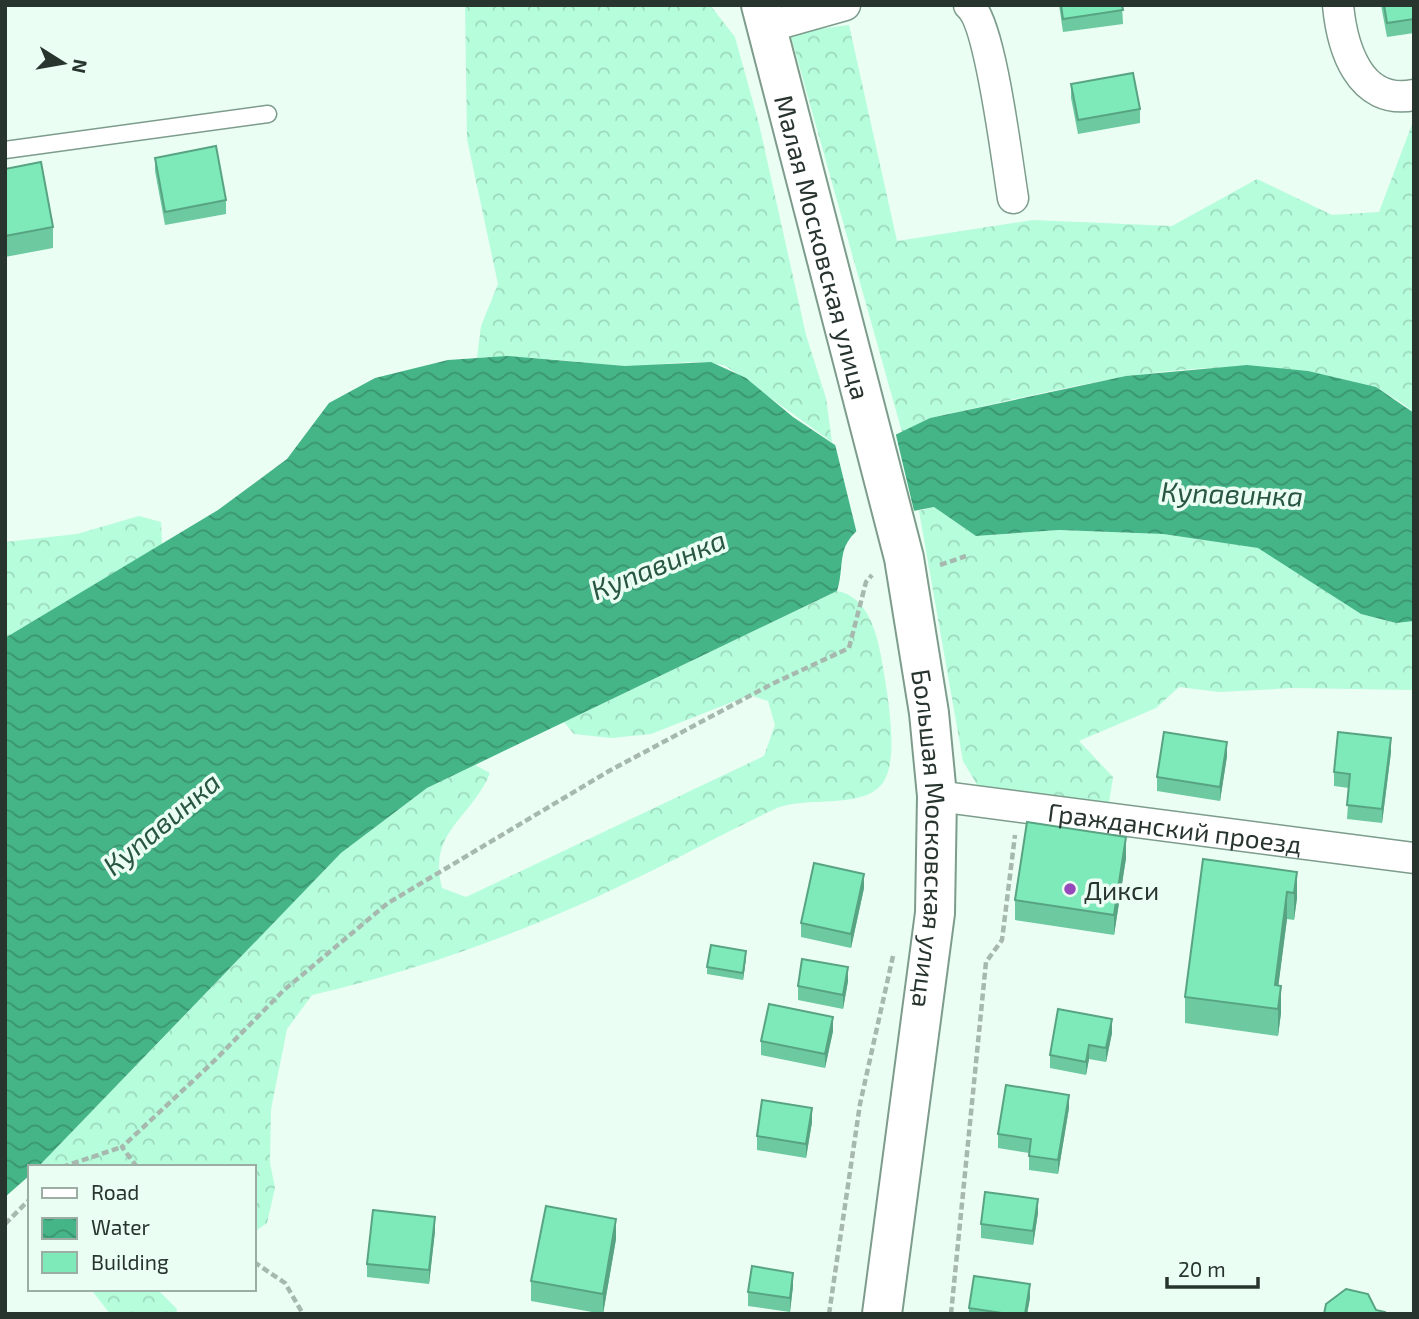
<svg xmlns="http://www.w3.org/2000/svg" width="1419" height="1319" viewBox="0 0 1419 1319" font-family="'Exo 2',sans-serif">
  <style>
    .forest { fill: url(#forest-crowns) }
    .water { fill: url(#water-waves) }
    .pier { fill: #eafef3 }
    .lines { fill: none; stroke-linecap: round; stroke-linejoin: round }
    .service-casing { stroke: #7d9c8c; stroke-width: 19 }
    .minor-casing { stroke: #7d9c8c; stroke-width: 33 }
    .secondary-casing { stroke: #7d9c8c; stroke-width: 42 }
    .path { stroke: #a7b9af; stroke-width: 4.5; stroke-dasharray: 7 3.5; stroke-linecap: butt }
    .service { stroke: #fff; stroke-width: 16 }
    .minor { stroke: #fff; stroke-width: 30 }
    .secondary { stroke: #fff; stroke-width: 38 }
    .wall { fill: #6cc9a0 }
    .shaded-wall { fill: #58a482 }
    .building { fill: #7eeaba; stroke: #58a482; stroke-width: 2 }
    .poi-dot { fill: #9549ba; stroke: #eafef3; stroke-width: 2.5 }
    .labels { text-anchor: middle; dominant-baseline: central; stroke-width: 7; stroke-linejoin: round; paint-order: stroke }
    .street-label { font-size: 26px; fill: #28342e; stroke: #eafef3 }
    .poi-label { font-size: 26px; fill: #28342e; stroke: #eafef3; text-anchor: start }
    .water-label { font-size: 28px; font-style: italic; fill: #295642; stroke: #eafef3 }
  </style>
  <defs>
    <pattern id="forest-crowns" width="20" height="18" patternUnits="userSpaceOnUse" patternTransform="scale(1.75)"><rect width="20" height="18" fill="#b6fddb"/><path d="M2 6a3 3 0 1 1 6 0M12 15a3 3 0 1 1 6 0" fill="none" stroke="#9cd9bc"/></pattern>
    <pattern id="water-waves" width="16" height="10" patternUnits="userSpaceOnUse" patternTransform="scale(1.75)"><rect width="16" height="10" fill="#45b588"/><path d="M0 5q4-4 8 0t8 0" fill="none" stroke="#3a9470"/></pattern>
  </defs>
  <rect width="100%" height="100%" fill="#eafef3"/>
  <path class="forest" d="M465,5h245l25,32 24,87 47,211 20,63 6,44 -106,-76c-33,-10 -69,2 -103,0 -50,-4 -97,-11 -146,-8l4,-32 17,-42 -31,-145z
    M849,25l48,216 136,-21 139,6 85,-47 75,36 47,-3 35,-93v294c-22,-21 -48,-28 -77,-35 -135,-31 -275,12 -407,40l-28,14 -112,-399z
    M934,507l42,29 83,-6 104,4 96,14 102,66 35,9 18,-2v69l-121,-2 -74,4 -40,-5 -23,21 -77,33 34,36 -5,32 -126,-16 -19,-32 -44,-250z
    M139,516l22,6 1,23 -157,93v-96l72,-8z
    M837,591c29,5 39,38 44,65 5,30 19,99 3,125 -18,30 -79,14 -109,28 -52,24 -101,52 -153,76 -97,47 -204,86 -310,110l-25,34 -16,80 -1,54 5,25 -8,35 -13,9v-65h-216l303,-314 86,-65 48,-23 15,8c-18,45 -63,58 -48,115l24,9 298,-141 11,-31 -7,-24 -18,-6 -99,39 -40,4 -37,-4 -10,-12z
    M91,1289h66l20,20 -1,5h-66z"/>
  <path class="water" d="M507,356l118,10 86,-4 35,16 47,39 51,34 14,2 72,-35 196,-42 121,-11 61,6 68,16 38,26v208l-18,2 -35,-9 -103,-66 -95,-14 -104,-4 -83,6 -42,-29c-31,7 -74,7 -89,40 -5,13 -3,30 -8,44l-410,197 -86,65 -303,314h-8v8l-25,22v-559l213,-128 69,-51 42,-56 46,-25 73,-18z"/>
  <path class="pier" d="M895,431l20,84 -45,10 -12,13 -24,-98 12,8 12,1z"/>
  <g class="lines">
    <defs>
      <path id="service" d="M5,150l263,-36"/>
      <g id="minor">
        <path d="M969,5c22,19 38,157 44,193"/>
        <path d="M1338,5c4,42 21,101 76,90"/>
        <path d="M767,27l78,-22"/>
        <path id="s1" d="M937,796l477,62"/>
      </g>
      <g id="secondary">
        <path id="s2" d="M761,5l143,553 25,155 8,83 -2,117 -53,401"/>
      </g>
    </defs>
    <use href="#service" class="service-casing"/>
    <use href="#minor" class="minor-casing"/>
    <use href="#secondary" class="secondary-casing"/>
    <path class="path" d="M940,565l26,-9
      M62,1167l60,-20
      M137,1167l-15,-20 88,-82 74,-75 104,-87 221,-132 163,-87 77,-36 17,-66 6,-7
      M5,1224l25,-25
      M254,1262l31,21 18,31
      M829,1314l31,-210 33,-148
      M951,1314l35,-352 16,-22 13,-105"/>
    <use href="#service" class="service"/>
    <use href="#minor" class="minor"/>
    <use href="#secondary" class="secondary"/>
  </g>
  <path class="wall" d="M1059,5h63l1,19 -60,8z
    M1381,5h33v28l-27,4z
    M1071,84l69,25v14l-62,11 -7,-36z
    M155,158l71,42v14l-61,11 -10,-54z
    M5,169l48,58v21l-48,9z
    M1391,752l-9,71 -35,-4 2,-31 -15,-2v-14z
    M1227,756l-7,45 -63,-10v-14z
    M1126,858l-12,77 -99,-15v-20z
    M1297,872v26l-3,22 -7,-1 -9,67 3,27 -3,23 -93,-13v-26z
    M864,888l-13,60 -50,-11v-14z
    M746,958l-3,22 -36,-6v-7z
    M848,981l-5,28 -45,-9v-14z
    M833,1031l-8,37 -64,-13v-14z
    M1112,1033l-6,29 -17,-3 -3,16 -36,-7v-13z
    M1069,1108l-11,66 -29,-4v-17l-31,-5v-14z
    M812,1122l-6,36 -49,-8v-14z
    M1038,1213l-5,32 -52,-7v-14z
    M435,1231l-6,53 -62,-7v-13z
    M616,1239l-13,75 -72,-13v-20z
    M793,1286l-3,26 -42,-6v-14z
    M1030,1298l-3,16h-58v-6z"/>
  <path class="shaded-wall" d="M1391,738v14l-9,71v-14z
    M1227,742v14l-7,45v-14z
    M1126,837v21l-12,77v-20z
    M1297,872v26l-3,22v-27z
    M864,874v14l-13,60v-14z
    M1287,892v27l-12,93v-27z
    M746,951v7l-3,22v-7z
    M848,967v14l-5,28v-14z
    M1281,986v27l-3,23v-27z
    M833,1017v14l-8,37v-14z
    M1112,1019v14l-6,29v-14z
    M1089,1045v14l-3,16v-13z
    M1069,1095v13l-11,66v-14z
    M812,1108v14l-6,36v-14z
    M1038,1199v14l-5,32v-14z
    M435,1217v14l-6,53v-14z
    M616,1219v20l-13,75v-20z
    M793,1273v13l-3,26v-14z
    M1030,1284v14l-3,16h-2z"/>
  <path class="building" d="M1061,5h61l1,5 -60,9z
    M1384,5h30v14l-27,4z
    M1133,73l7,36 -62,11 -7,-36z
    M216,146l10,54 -61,12 -10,-54z
    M41,162l12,65 -48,9v-67z
    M1164,732l63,10 -7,45 -63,-10z
    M1338,732l53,6 -9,71 -35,-4 3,-31 -16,-2z
    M1027,822l99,15 -12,78 -99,-15z
    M1203,859l94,13 -3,21 -7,-1 -12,93 6,1 -3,23 -93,-12z
    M814,863l50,11 -13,60 -50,-11z
    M711,945l35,6 -3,22 -36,-6z
    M802,959l46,8 -5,28 -45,-9z
    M769,1004l64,13 -8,37 -64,-13z
    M1058,1009l54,10 -6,29 -17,-3 -3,17 -36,-7z
    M1006,1085l63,10 -11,65 -29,-4 2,-17 -33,-5z
    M762,1100l50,8 -6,36 -49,-8z
    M985,1192l53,7 -5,32 -52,-7z
    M546,1206l70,13 -13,75 -72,-13z
    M373,1210l62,7 -6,53 -62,-6z
    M752,1266l41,7 -3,25 -42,-6z
    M974,1276l56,8 -5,30h-17l-39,-6z
    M1346,1289l22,5 8,16 9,2v2h-61l2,-10z"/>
  <circle class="poi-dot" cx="1070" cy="889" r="7"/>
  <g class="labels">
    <g class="street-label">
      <text stroke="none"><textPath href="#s2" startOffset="250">Малая Московская улица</textPath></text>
      <text stroke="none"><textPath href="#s1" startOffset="240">Гражданский проезд</textPath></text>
      <text stroke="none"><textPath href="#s2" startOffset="854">Большая Московская улица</textPath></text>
    </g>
    <g class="poi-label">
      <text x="1084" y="889">Дикси</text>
    </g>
    <g class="water-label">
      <text transform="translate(1232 493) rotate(2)">Купавинка</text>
      <text transform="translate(658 564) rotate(-22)">Купавинка</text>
      <text transform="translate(161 823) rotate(-40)">Купавинка</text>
    </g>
  </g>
  <rect width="1419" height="1319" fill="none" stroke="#28342e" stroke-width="14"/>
  <rect x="28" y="1165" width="228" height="126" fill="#eafef3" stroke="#9cada4" stroke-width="2"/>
  <rect x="42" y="1188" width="35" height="10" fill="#ffffff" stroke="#9cada4" stroke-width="2"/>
  <text x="91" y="1200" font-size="21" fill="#28342e">Road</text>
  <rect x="42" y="1218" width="35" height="21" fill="url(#water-waves)" stroke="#9cada4" stroke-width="2"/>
  <text x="91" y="1235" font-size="21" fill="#28342e">Water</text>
  <rect x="42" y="1252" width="35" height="21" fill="#7eeaba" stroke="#9cada4" stroke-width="2"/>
  <text x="91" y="1270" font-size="21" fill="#28342e">Building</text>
  <g transform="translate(63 63) rotate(101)" stroke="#eafef3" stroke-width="5" paint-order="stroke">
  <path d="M0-5L12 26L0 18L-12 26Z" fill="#28342e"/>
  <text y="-10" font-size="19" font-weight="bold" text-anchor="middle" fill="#28342e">N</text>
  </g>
  <path d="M1167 1277v10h91v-10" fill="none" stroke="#28342e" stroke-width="3.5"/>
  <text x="1178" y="1277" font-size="21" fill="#28342e" stroke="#eafef3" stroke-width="5" paint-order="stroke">20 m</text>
</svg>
